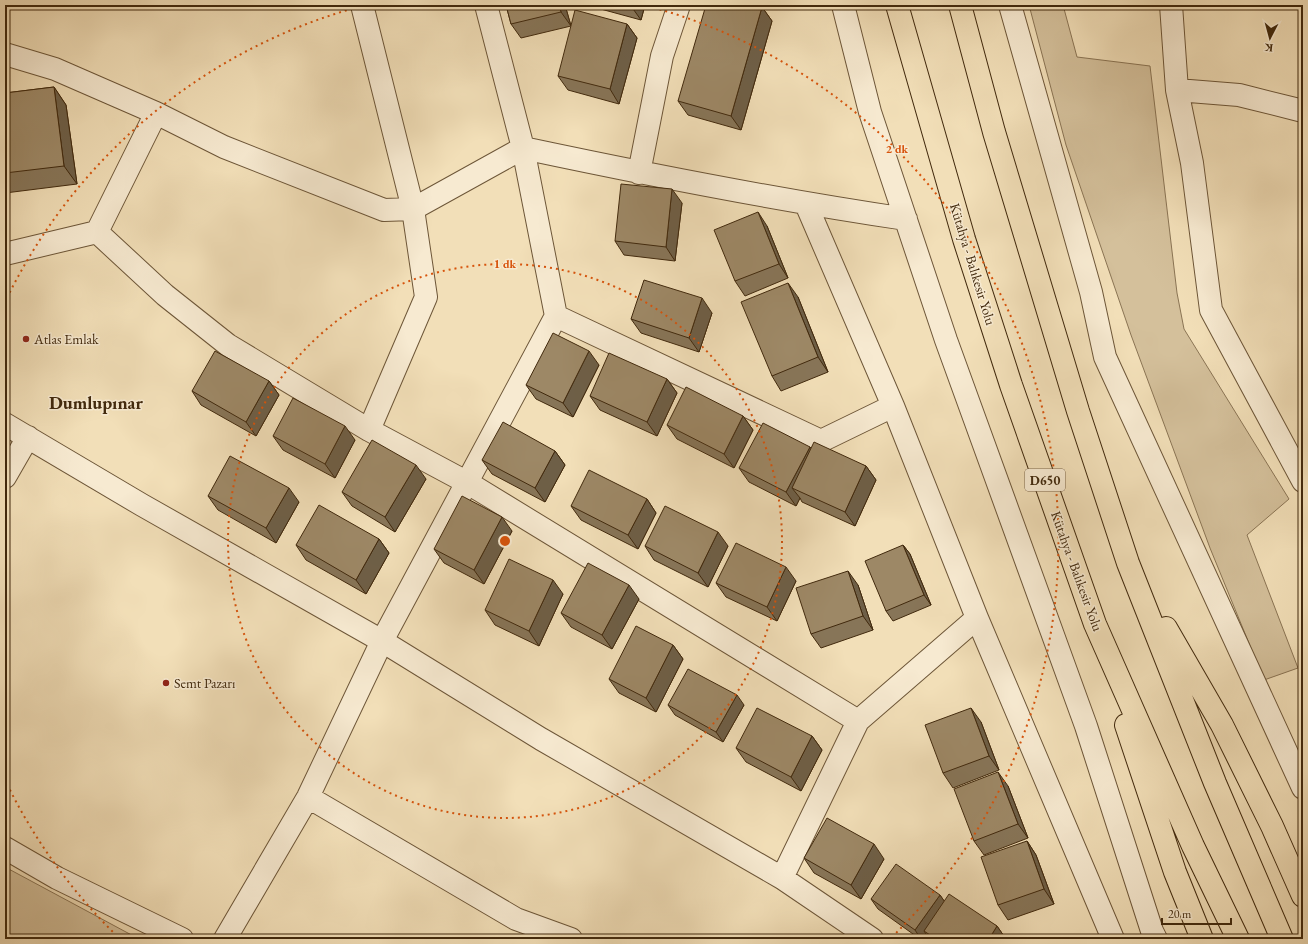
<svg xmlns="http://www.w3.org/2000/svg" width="1308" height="944" viewBox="0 0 1308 944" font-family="'EB Garamond',serif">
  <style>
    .green { fill: #d4c09b; stroke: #8a7454 }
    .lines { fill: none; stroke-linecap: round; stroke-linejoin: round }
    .minor-casing { stroke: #6d5638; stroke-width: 24 }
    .trunk-casing { stroke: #41290d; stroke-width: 24 }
    .minor { stroke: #f7ead1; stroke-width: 22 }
    .trunk { stroke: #f2dfb8; stroke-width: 22 }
    .wall { fill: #877558; stroke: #41290d }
    .shaded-wall { fill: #6e5f47; stroke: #41290d }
    .building { fill: #9d8866; stroke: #41290d }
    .ring { fill: none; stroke: #d7540c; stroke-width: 2; stroke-dasharray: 2 4 }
    .poi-dot { fill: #8f2418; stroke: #f7ead1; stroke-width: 1.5 }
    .labels { text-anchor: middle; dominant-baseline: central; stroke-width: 3; stroke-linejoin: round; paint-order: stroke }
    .shield { fill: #f7ead1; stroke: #786348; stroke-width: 1 }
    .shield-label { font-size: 13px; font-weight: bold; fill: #41290d }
    .street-label { font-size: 14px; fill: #41290d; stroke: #f7ead1 }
    .poi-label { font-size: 14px; fill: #41290d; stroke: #f7ead1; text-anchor: start }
    .district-label { font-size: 18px; font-weight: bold; fill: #41290d; stroke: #f7ead1 }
    .centre { fill: #d7540c; stroke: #f7ead1; stroke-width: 2 }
    .ring-label { font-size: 12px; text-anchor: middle; font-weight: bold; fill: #d7540c; stroke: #f7ead1; stroke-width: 3; stroke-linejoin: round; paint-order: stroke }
  </style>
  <rect width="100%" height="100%" fill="#f2dfb8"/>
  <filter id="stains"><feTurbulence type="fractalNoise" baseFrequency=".005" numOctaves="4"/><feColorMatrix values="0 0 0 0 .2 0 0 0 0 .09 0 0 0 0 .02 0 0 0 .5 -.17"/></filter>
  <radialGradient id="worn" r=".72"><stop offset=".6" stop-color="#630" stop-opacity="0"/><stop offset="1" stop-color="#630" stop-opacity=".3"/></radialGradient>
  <path class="green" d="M1029,5h34l14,52 73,9 27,227 7,36 105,170 -42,36 51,133 -34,12 -54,-132 -79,-213 -65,-190z
    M5,867l134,72h-134z"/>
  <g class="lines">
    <defs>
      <path id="minor" d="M362,5l51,204 13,88 -57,133
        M486,5l37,143c127,27 254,52 383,71
        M843,5l27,107 76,228 140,386 66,205 4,8
        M1010,5l81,287 14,65 198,431
        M1171,5l6,85 15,73 19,147 92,171
        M5,54l50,15 101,44 68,34 160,63 29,-1 110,-61 33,168 -174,325 -74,156 -83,142
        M1177,90l62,5 64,16
        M639,173l23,-117 17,-51
        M806,204l87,202 84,212 136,321
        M97,232l68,63 63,50 141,85 99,53 390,238
        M5,254l92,-22 59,-119
        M556,316l265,125 72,-35
        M5,424l137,81 240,136 159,98 241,139 90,61
        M5,477l23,-40
        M308,797l208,122 55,20
        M5,848l52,30 125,61
        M782,878l76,-157 119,-103"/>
      <path id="trunk" d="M897,5l67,234 47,146 84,239 98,222 45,93
        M960,5l34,127 84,279 50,152 87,220 67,156
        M1166,628l56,97 50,101 31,70
        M1126,725l49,147 27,67"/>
    </defs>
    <use href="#minor" class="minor-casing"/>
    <use href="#trunk" class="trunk-casing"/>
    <use href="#minor" class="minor"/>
    <use href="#trunk" class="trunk"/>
  </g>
  <path class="wall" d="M506,5h59l6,21 -50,12 -10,-14z
    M594,5h51l-4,15 -44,-12z
    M762,7l10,14 -31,109 -53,-15 -10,-14z
    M627,24l10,14 -18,66 -51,-14 -10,-14z
    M54,87l12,18 11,79 -72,9v-100z
    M682,203l-7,58 -51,-6 -9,-14z
    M767,226l21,52 -43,18 -10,-15z
    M798,297l30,75 -47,19 -9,-15z
    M712,313l-13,39 -58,-19 -10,-14z
    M599,365l-26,52 -37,-18 -10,-14z
    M667,379l10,14 -20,43 -57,-26 -10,-14z
    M269,381l10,14 -23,41 -55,-31 -9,-14z
    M743,416l10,14 -19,38 -57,-29 -10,-14z
    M273,436l82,4 -20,38 -52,-28z
    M810,447l1,1 55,18 10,14 -21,46 -53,-24 -2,-4 -4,8 -47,-24 -10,-14z
    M555,451l10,14 -20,37 -53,-28 -10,-14z
    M426,479l-31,53 -43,-26 -10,-14z
    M208,496l91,6 -23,41 -58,-33z
    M647,499l9,14 -18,36 -57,-29 -10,-14z
    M512,531l-28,53 -40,-21 -10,-14z
    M379,539l10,14 -23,41 -60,-34 -10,-15z
    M903,545l7,9 21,51 -38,16 -7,-10z
    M645,546h83l-20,41 -54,-27z
    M796,581l-19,40 -51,-24 -10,-14z
    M858,585l15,45 -52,18 -10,-14z
    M563,594l-24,52 -44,-21 -10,-15z
    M639,599l-27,50 -41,-22 -10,-14z
    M673,645l10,14 -27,53 -37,-19 -10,-14z
    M668,705h76l-21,37 -48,-27z
    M981,722l18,48 -46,18 -10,-15z
    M812,736l10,14 -21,41 -55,-29 -10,-14z
    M1008,786l20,52 -44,17 -10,-14z
    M1027,841l9,14 18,49 -46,16 -10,-15z
    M804,858l80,1 -23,40 -47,-26z
    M940,895l4,6 53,25 9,13h-76l-4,-5 -4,5h-2l-42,-30 -7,-10z"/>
  <path class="shaded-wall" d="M559,5h6l6,21 -10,-14z
    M631,5h14l-4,15 -10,-14z
    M762,7l10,14 -31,109 -10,-14z
    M627,24l10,14 -18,66 -9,-15z
    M54,87l12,18 11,79 -13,-18z
    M672,189l10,14 -7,58 -9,-14z
    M758,212l9,14 21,52 -9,-14z
    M788,283l10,14 30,75 -10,-15z
    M702,298l10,15 -13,39 -10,-14z
    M589,351l10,14 -26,52 -10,-14z
    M667,379l10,14 -20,43 -10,-14z
    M269,381l10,14 -23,41 -10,-14z
    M743,416l10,14 -19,38 -10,-14z
    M345,426l10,14 -20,38 -10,-14z
    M810,447l10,14 -28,27 8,10 -4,8 -10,-14z
    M555,451l10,14 -20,37 -10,-14z
    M416,465l10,14 -31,53 -10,-15z
    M866,466l10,14 -21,46 -10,-14z
    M289,488l10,14 -23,41 -10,-15z
    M647,499l9,14 -18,36 -10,-14z
    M502,517l10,14 -28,53 -10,-14z
    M718,532l10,14 -20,41 -10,-14z
    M379,539l10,14 -23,41 -10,-14z
    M903,545l7,9 21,51 -7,-10z
    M786,567l10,14 -19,40 -10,-14z
    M848,571l10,14 15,45 -10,-14z
    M553,580l10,14 -24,52 -10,-15z
    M629,585l10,14 -27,50 -10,-14z
    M673,645l10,14 -27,53 -10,-14z
    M737,695l7,10 -21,37 -7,-10z
    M971,708l10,14 18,48 -10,-14z
    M812,736l10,14 -21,41 -10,-14z
    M998,772l10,14 20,52 -10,-14z
    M1027,841l9,14 18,49 -10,-15z
    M874,844l10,15 -23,40 -10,-14z
    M940,895l7,10 -23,26 2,3 -4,5h-1l-6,-9z
    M997,926l9,13h-17z"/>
  <path class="building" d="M506,5h53l2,7 -50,12z
    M706,5h49l7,2 -31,109 -53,-15z
    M575,10l52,14 -17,65 -52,-13z
    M54,87l10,79 -59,7v-80z
    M621,184l51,5 -6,58 -51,-6z
    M758,212l21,52 -44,17 -21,-51z
    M644,280l58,18 -13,40 -58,-19z
    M788,283l30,74 -46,19 -31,-74z
    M553,333l36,18 -26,52 -37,-18z
    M215,351l54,30 -23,41 -54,-31z
    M609,353l58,26 -20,43 -57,-26z
    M686,387l57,29 -19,38 -57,-29z
    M293,398l52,28 -20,38 -52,-28z
    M503,422l52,29 -20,37 -53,-28z
    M763,423l47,24 -24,45 -47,-24z
    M372,440l44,25 -31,52 -43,-25z
    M814,442l52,24 -21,46 -53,-24z
    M230,456l59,32 -23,40 -58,-32z
    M589,470l58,29 -19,36 -57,-29z
    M462,496l40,21 -28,53 -40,-21z
    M319,505l60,34 -23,41 -60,-35z
    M665,506l53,26 -20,41 -53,-27z
    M736,543l50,24 -19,40 -51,-24z
    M903,545l21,50 -38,16 -21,-50z
    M509,559l44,21 -24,51 -44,-21z
    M588,563l41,22 -27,50 -41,-22z
    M848,571l15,45 -52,18 -15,-46z
    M636,626l37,19 -27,53 -37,-19z
    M688,669l49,26 -21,37 -48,-27z
    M757,708l55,28 -21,41 -55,-29z
    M971,708l18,48 -46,17 -18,-48z
    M998,772l20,52 -44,17 -20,-52z
    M827,818l47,26 -23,41 -47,-27z
    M1027,841l17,48 -46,16 -17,-48z
    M896,864l44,31 -25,35 -44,-31z
    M949,894l48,32 -8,13h-53l-12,-8z"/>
  <g class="ring">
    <circle cx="505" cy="541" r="277"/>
    <path d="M117 936A554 554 0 0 1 7 784M7 298A554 554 0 0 1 362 6M648 6A554 554 0 0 1 893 936"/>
  </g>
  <g class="poi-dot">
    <circle cx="26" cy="339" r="4"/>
    <circle cx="166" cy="683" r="4"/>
  </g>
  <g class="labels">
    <rect class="shield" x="1025" y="469" width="40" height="22" rx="3"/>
    <g class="shield-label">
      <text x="1045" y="480">D650</text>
    </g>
    <g class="street-label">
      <text transform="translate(973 264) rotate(73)">Kütahya - Balıkesir Yolu</text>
      <text transform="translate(1077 571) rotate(70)">Kütahya - Balıkesir Yolu</text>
    </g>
    <g class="poi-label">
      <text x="34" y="339">Atlas Emlak</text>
      <text x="174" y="683">Semt Pazarı</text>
    </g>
    <g class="district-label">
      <text x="96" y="402">Dumlupınar</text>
    </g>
  </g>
  <circle cx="505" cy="541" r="6" class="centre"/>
  <g class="ring-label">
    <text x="897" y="153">2 dk</text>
    <text x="505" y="268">1 dk</text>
  </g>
  <rect width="1308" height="944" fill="none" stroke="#f2dfb8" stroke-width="20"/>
  <rect x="6" y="6" width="1296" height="932" fill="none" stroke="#41290d" stroke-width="2"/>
  <rect x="10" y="10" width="1288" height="924" fill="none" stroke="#41290d"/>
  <g transform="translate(1270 38) rotate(186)" stroke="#f7ead1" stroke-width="3" paint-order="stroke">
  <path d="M0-3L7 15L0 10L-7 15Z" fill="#41290d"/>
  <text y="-6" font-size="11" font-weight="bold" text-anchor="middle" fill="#41290d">K</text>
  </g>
  <path d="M1162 918v6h69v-6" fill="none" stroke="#41290d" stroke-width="2"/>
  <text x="1168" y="918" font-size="12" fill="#41290d" stroke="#f7ead1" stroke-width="3" paint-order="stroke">20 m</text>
  <rect width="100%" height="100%" filter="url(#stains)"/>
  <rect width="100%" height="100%" fill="url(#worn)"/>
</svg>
